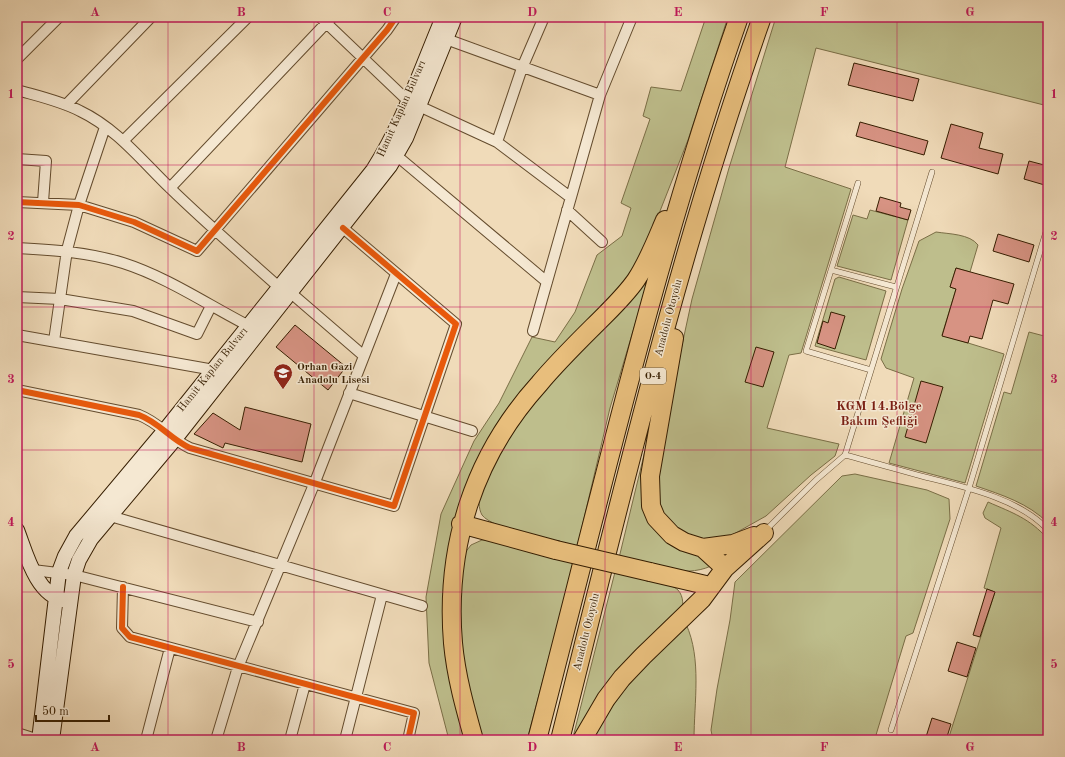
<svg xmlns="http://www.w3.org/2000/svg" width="1065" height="757" viewBox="0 0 1065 757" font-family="'Old Standard TT',serif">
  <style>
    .green { fill: #bebe8c; stroke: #7a6e46 }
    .building { fill: #d79383; stroke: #351d00 }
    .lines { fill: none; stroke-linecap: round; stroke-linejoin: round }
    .lane-casing { stroke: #644c2e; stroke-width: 6 }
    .street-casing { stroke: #644c2e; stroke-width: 12 }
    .secondary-casing { stroke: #351d00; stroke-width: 16 }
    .highway-casing { stroke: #351d00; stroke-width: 20 }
    .lane { stroke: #f5e8d2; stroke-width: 5 }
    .street { stroke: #f5e8d2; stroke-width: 10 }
    .secondary { stroke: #f5e8d2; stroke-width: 14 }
    .highway { stroke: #e8be7c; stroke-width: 18 }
    .highway-bridge-casing { stroke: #351d00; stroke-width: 20; stroke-linecap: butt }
    .highway-bridge { stroke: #e8be7c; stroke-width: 18 }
    .cycleway-casing { stroke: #f5e8d2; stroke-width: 8 }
    .cycleway { stroke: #e8590c; stroke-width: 6 }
    .grid { fill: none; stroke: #c2185b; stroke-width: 1; stroke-opacity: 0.55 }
    .labels { text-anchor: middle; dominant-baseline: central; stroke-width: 3; stroke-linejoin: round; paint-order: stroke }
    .shield { fill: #f5e8d2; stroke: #6f5a3f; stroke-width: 1 }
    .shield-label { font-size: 10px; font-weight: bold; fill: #351d00 }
    .street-label { font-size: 11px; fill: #351d00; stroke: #f5e8d2 }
    .poi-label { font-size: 11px; font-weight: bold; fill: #351d00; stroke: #f5e8d2; text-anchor: start }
    .quarter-label { font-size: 13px; font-weight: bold; fill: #7a1f14; stroke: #f5e8d2 }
    .neatline { fill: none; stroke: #c2185b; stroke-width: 1.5 }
    .grid-label { font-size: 13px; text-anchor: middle; font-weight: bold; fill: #c2185b }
  </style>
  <rect width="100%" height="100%" fill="#f0dbb9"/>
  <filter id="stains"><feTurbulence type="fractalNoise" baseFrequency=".005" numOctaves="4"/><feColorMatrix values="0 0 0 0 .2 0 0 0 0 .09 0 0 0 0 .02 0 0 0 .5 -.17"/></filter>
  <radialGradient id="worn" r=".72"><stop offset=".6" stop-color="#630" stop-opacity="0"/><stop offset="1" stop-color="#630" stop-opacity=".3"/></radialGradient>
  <path class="green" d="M706,17h22l-40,123 -52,132 -121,131 -65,156 19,181h-20l-20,-77 -3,-66 15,-83 33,-73 25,-38 33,-66 23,5 20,-30 22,-57 25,-19 9,-28 -10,-5 29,-84 -7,-3 8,-29 30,4z
    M776,17h272v89l-232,-58 -31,119 66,22 -50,164 -12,2 -22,73 72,16 -4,12 -24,19 -45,41 -41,23 -15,2 -27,-8 -15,-11 -7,-13 -5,-16 12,-83 24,-111 37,-131z
    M870,210l38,10 -17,60 -54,-14 16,-51 14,4z
    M936,232c13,2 34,2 42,13l-8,27 -14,-4 -6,19 6,2 -14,46 62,19 -39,129 -76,-20 25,-85 -28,-10 -5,-9 21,-70 17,-48z
    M651,271l-41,137 -33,140c-19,-5 -85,-19 -95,-33 -4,-7 -3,-16 -2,-24l34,-67z
    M839,277l47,14 -20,69 -51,-14 20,-67z
    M1029,332l19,5v186c-20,-20 -46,-28 -72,-37l28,-94 7,2z
    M651,426l-9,74 69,66c-28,13 -64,-2 -92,-8z
    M855,474l72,16 22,9 1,20 -37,114 -7,3 -30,99 19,5h-182l-2,-10 6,-41 13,-69 5,-38 107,-106z
    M988,502c25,11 41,16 60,37v201h-100l47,-148 -11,-4 17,-60 -16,-10 -2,-5z
    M482,540h12l80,23 -47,177h-46l-16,-60 -7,-88 6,-38 7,-9z
    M615,572c13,3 55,10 63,18 6,7 5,15 4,23l-88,91 -21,33z
    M686,624c16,35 8,78 8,116h-102c24,-46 57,-80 94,-116z"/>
  <path class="building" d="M854,63l65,16 -6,22 -65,-16z
    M860,122l68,19 -4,14 -68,-19z
    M951,124l32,9 -4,15 24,6 -5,20 -57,-16z
    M1029,161l19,5v20l-24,-7z
    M880,197l21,6 -1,4 11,3 -3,10 -32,-9z
    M998,234l36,11 -5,17 -36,-11z
    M956,268l58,16 -6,20 -15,-4 -11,39 -12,-3 -2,7 -26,-7 14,-47 -6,-2z
    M831,312l14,4 -10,33 -18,-6 6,-22 5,2z
    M295,325l51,42 -18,23 -52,-43z
    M756,347l18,5 -11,35 -18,-5z
    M921,381l22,6 -17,56 -21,-6z
    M245,407l66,17 -9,38 -77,-19 -2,5 -29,-14 19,-21 27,17z
    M987,589l8,3 -15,45 -7,-2z
    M957,642l19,6 -9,29 -19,-6z
    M932,718l19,6 -5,16h-21z"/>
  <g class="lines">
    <defs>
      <path id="lane" d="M858,183l-52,168 65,19
        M831,270l65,17
        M845,455l87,-283
        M766,530l50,-50 29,-25c27,7 54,15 80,22 40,10 95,22 123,53
        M891,730l78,-242 79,-263"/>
      <path id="street" d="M320,17l88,84 89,41 73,55
        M446,39l154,56
        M17,59l42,-42
        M17,90c21,6 44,11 63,21 36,17 62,50 90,77 35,34 73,67 110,100l11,5 73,63
        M66,105l85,-88
        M123,141l125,-124
        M497,142l25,-74 22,-51
        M397,156l150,126
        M17,159l29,2 -3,41
        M170,188l162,-171
        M17,202l62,3 55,17 63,29 190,-221 9,-13
        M567,210l35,32
        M17,248c36,2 71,4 106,15 44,14 85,42 126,63
        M17,297l43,2 73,12 64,23 14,-28
        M533,331l67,-236 32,-78
        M17,335l197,35
        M54,341l13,-91 12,-45 26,-78
        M17,390l122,25c21,8 31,24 51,33l204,58 62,-182 -113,-96
        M349,393l123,38
        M110,516l312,90
        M33,570l41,5 184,47
        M123,587l-1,41 8,9 284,76 -6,27
        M17,733l22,7
        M146,740l24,-92
        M216,740l22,-73 77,-185 81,-208
        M290,740l15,-56
        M345,740l37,-145"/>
      <path id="secondary" d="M17,530c9,23 19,65 47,70
        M39,740l20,-168 6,-16 11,-20 89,-106 208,-260c30,-47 48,-101 70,-153
        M52,740l22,-165 5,-15 12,-21 84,-100 215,-273 16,-28 49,-121"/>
      <path id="highway" d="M674,338l-24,138 1,30 5,12 16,17 12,7 19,6 22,20
        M461,524l95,26
        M703,548l30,-4 21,-8
        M650,572l60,14
        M474,740c-9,-32 -18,-64 -21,-97 -8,-97 21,-187 86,-259 20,-24 43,-46 65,-68 11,-11 23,-23 32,-36 12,-18 20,-39 29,-60
        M537,740c63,-242 119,-487 202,-723
        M560,740c61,-243 118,-487 202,-723
        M582,740l24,-41 16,-21 21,-22 59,-57 23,-31 39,-35"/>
    </defs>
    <use href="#lane" class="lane-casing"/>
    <use href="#street" class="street-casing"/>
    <use href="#secondary" class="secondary-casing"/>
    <use href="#highway" class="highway-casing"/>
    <use href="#lane" class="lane"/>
    <use href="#street" class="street"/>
    <use href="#secondary" class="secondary"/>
    <use href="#highway" class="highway"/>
    <defs>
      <path id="highway-bridge" d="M556,550l94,22"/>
    </defs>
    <use href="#highway-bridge" class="highway-bridge-casing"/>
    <use href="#highway-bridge" class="highway-bridge"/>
    <defs>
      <path id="cycleway" d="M17,202l62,3 55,17 63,29 190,-221 9,-13
        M17,390l122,25c21,8 31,24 51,33l204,58 62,-182 -113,-96
        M123,587l-1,41 8,9 284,76 -6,27"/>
    </defs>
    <use href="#cycleway" class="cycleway-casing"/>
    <use href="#cycleway" class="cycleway"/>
  </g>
  <path class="grid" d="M168,17v723M314,17v723M460,17v723M605,17v723M751,17v723M897,17v723M17,165h1031M17,307h1031M17,450h1031M17,592h1031"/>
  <defs>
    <symbol id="school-pin" viewBox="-11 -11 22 30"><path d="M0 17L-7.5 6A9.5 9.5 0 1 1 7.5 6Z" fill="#8f2418" stroke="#f5e8d2"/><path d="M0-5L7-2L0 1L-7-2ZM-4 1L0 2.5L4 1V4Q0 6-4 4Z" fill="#fff"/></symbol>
  </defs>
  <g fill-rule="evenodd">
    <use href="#school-pin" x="272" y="362" width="22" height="30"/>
  </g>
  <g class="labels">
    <rect class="shield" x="640" y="368" width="26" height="16" rx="3"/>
    <g class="shield-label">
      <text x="653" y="376">O-4</text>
    </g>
    <g class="street-label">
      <text transform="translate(402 109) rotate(-66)">Hamit Kaplan Bulvarı</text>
      <text transform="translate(669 318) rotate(-75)">Anadolu Otoyolu</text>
      <text transform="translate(213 370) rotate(-51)">Hamit Kaplan Bulvarı</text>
      <text transform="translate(587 632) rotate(-76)">Anadolu Otoyolu</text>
    </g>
    <g class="poi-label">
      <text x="297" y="367">Orhan Gazi<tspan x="297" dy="13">Anadolu Lisesi</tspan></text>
    </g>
    <g class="quarter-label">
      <text x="879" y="406">KGM 14.Bölge<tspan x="879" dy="15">Bakım Şefliği</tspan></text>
    </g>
  </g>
  <rect width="1065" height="757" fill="none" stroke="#f0dbb9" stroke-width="44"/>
  <path d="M36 715v6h73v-6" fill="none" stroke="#351d00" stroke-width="2"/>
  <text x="42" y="715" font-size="12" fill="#351d00" stroke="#f5e8d2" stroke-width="3" paint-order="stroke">50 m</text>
  <rect x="22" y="22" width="1021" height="713" class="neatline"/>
  <g class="grid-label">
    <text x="95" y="16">A</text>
    <text x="241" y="16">B</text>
    <text x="387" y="16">C</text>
    <text x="532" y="16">D</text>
    <text x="678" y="16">E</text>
    <text x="824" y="16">F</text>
    <text x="970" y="16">G</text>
    <text x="11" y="98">1</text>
    <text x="1054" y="98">1</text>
    <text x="11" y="240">2</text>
    <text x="1054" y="240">2</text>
    <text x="11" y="383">3</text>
    <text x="1054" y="383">3</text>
    <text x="11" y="526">4</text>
    <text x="1054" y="526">4</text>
    <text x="11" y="668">5</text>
    <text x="1054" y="668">5</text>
    <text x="95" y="751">A</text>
    <text x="241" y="751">B</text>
    <text x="387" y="751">C</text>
    <text x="532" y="751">D</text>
    <text x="678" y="751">E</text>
    <text x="824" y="751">F</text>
    <text x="970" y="751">G</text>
  </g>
  <rect width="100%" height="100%" filter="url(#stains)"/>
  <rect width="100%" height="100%" fill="url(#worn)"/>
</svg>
